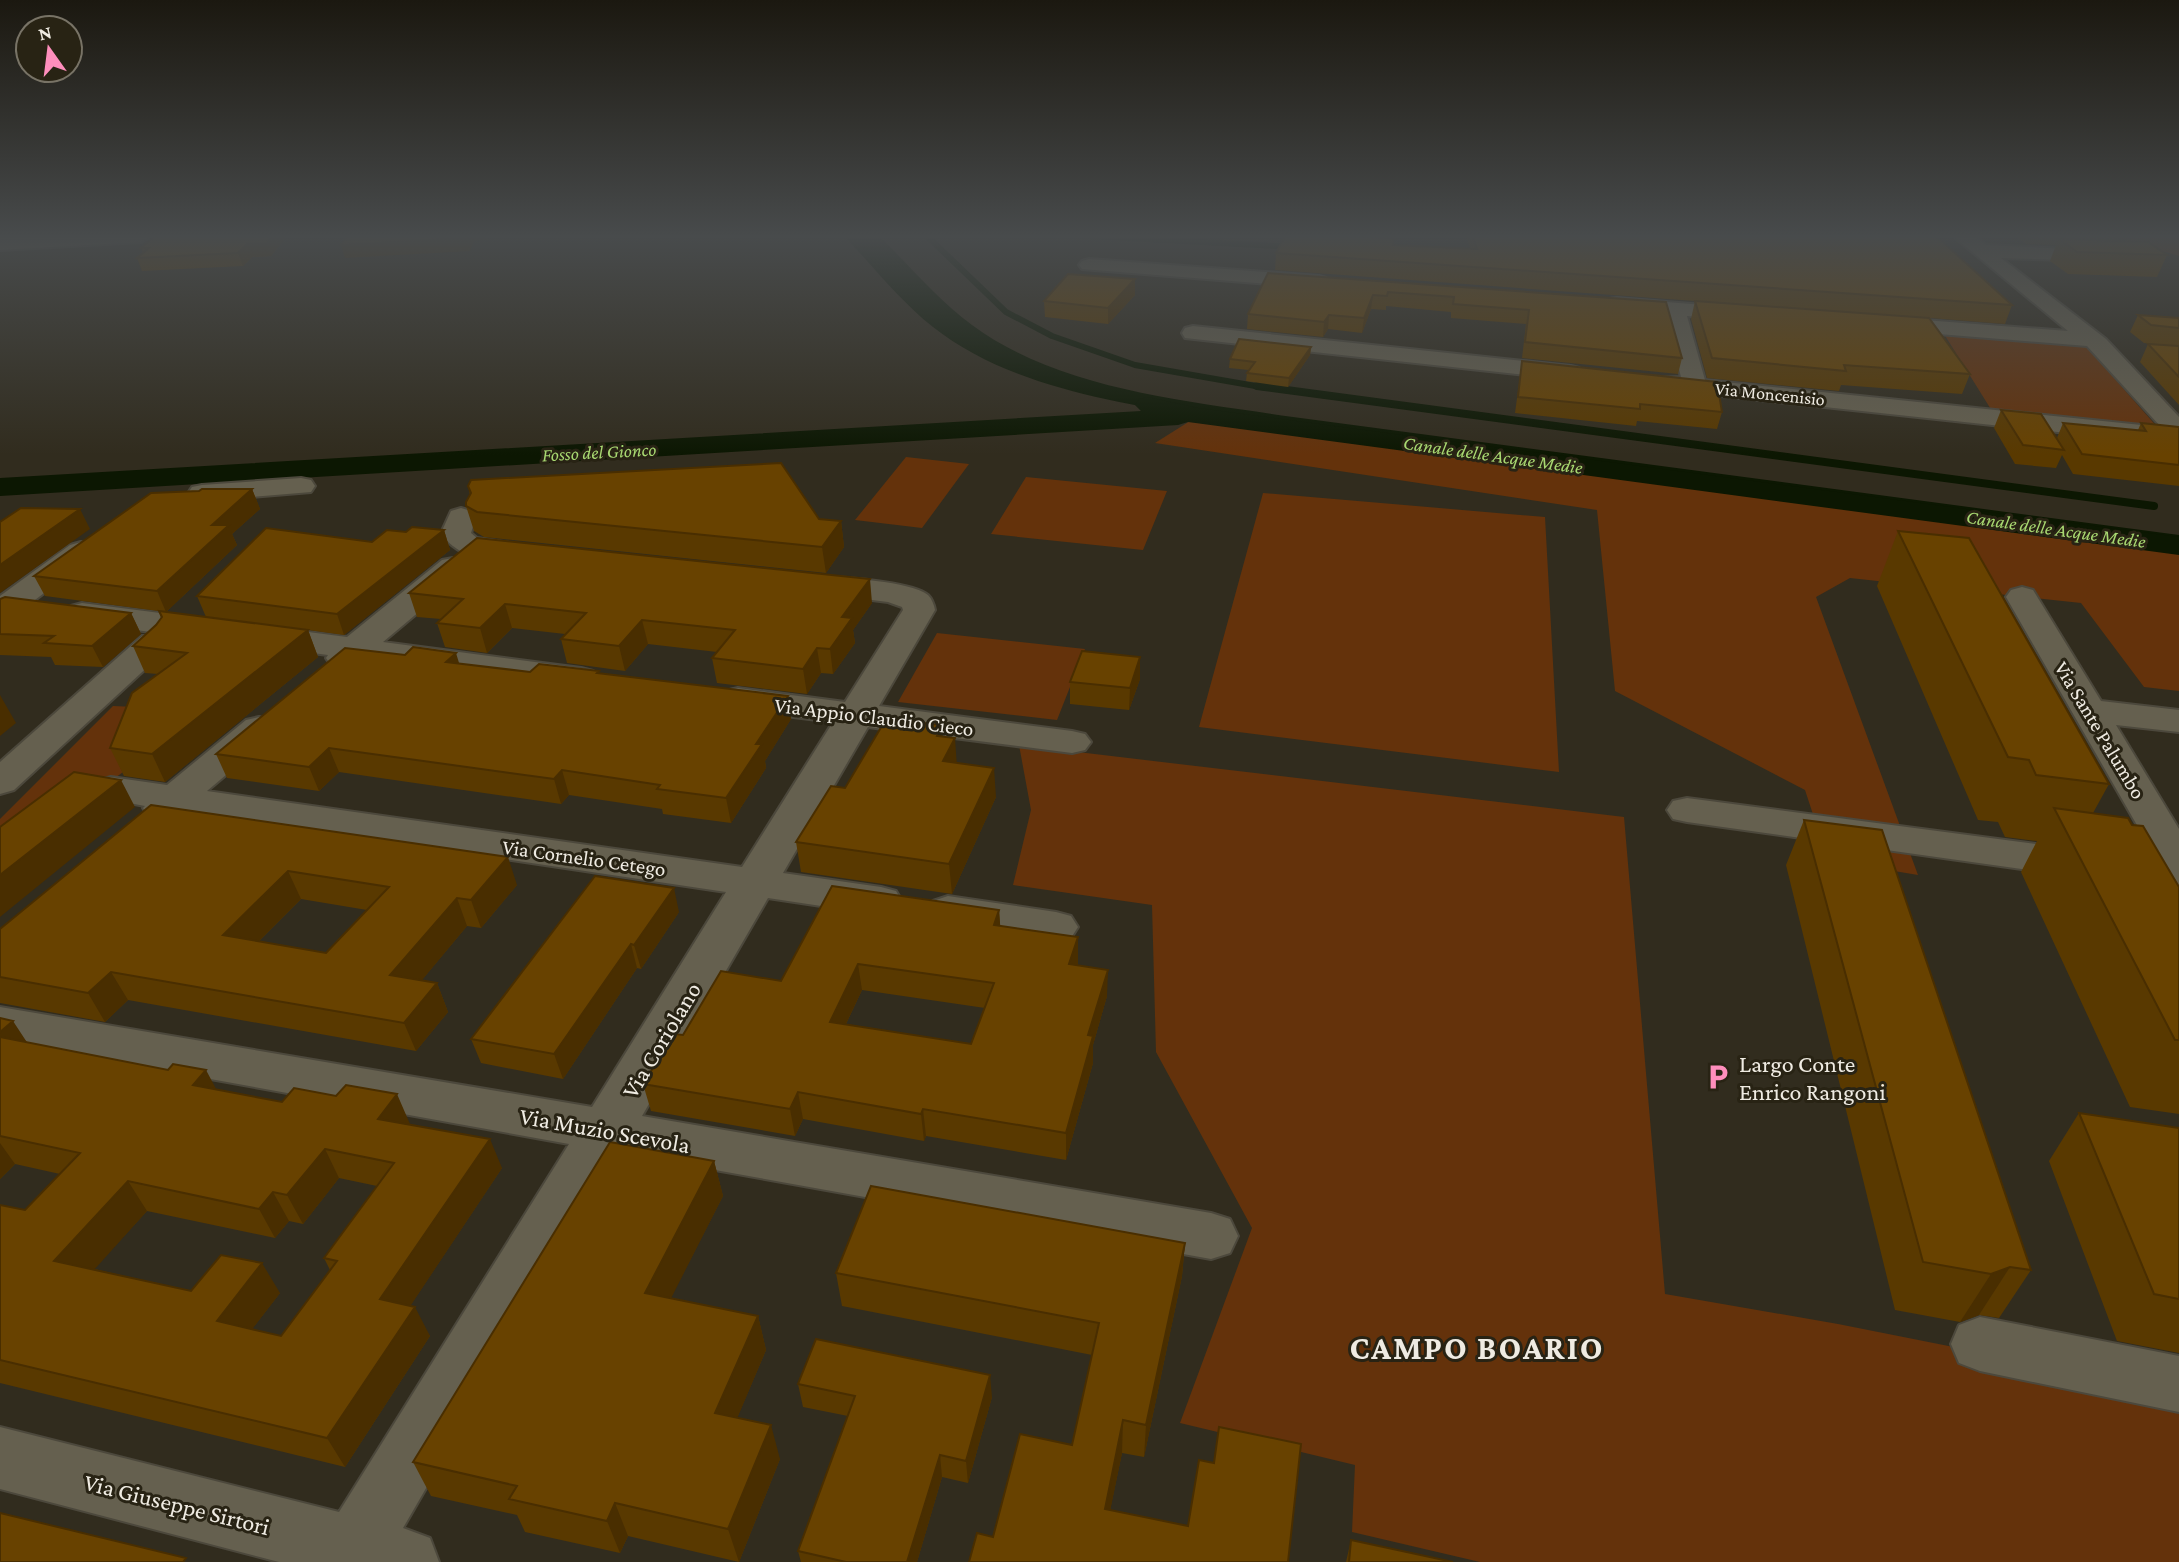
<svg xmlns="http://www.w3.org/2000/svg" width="2179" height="1562" viewBox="0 0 2179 1562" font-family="'Crimson Pro',serif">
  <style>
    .green { fill: #64320b }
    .water { fill: #0c1702 }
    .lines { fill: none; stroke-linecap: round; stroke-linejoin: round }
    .stream-far1 { stroke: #0c1702; stroke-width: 6 }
    .stream { stroke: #0c1702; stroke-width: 8 }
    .canal { fill: #0c1702; fill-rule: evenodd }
    .street-casing { stroke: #4c483c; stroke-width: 4 }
    .street { fill: #65604f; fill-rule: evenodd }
    .wall { fill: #593900; fill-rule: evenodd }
    .shaded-wall { fill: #492e00 }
    .building { fill: #684200; stroke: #492e00; stroke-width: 2; fill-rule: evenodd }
    .labels { text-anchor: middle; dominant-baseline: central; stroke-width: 6; stroke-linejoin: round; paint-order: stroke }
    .far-street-label { font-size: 18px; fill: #efebe2; stroke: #282314 }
    .far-water-label { font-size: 19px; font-style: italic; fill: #a8d871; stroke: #282314 }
    .street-label { font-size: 21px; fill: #efebe2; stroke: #282314 }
    .near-street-label { font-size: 24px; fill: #efebe2; stroke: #282314 }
    .near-poi-label { font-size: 24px; fill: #efebe2; stroke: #282314; text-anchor: start }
    .near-district-label { font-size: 33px; font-weight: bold; letter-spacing: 2px; fill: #efebe2; stroke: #282314 }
  </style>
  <rect width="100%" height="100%" fill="#312c1e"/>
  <path class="green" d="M2112,236h67v20z
    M1944,334l139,9 76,86 -167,-18z
    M1198,416l981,130v145l-35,-4 -63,-84 -231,-25 -34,19 102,278 -90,-15 -23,-70 -190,-99 -18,-181 -442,-67z
    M906,457l63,7 -47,64 -67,-8z
    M1026,477l141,14 -24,59 -152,-16z
    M1263,493l282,24 14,255 -360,-45z
    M937,633l148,16 -28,71 -159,-18z
    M113,706l45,2 -27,58 -131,99v-46z
    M1019,745l605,72 41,477 173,30 341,68v170h-699l-128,-30 3,-67 -175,-42 72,-195 -96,-176 -4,-147 -139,-20 18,-75z"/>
  <path class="water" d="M844,236h35c30,29 59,64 93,89 88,65 215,76 321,92l886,118v11l-981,-130c-90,-15 -191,-31 -265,-89 -33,-26 -60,-61 -89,-91z"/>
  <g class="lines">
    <path class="stream-far1" d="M927,236l79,76 46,24 83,29 132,23
      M1090,236l203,11"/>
    <path class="stream" d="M1257,386l897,120"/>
    <path class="canal" d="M1148,397l50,11 981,129v18l-991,-133 -10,3 -1178,71v-18l1141,-67 -6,-6 4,-6z"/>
    <defs>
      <path id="street" d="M42,236h108l-9,6 -141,8v-12z
        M1953,236h21l12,9 126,6 3,4 -3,4 -7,2 -104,-3 105,81 73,78v28l-513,-55 -9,-2 -3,-5 3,-5 24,-1 -16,-63 -48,-4 -8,-1 -3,-5 3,-5 8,-1 136,11 3,5 -3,5 -8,2 -58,-5 18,64 456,47 -74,-81 -210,-17 -3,-5 3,-5 8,-2 183,14z
        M1089,259l230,17 7,2 3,4 -3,4 -7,2 -237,-19 -3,-4 3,-4z
        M1193,326l378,40 8,2 4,5 -4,5 -8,2 -386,-42 -3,-5 3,-5z
        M301,478l10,2 4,6 -4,6 -109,9 -10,-2 -4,-6 4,-6 10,-2z
        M461,508l10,3 5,6 -5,16 6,5 53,8 4,6 -4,6c-30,8 -72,2 -89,-25l10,-22z
        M81,542l11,3 4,6 -4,6 -81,61 -11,3v-25l70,-51z
        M453,558l11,2 4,7 -4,7 -81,68 198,26 12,3 5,7 -5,7 -12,3 -219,-28c-10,8 -19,8 -31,5l-5,-7 2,-3 -246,-32 -11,-3 -5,-7 5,-7 11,-3 265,34 95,-77z
        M819,576c24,2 92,5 109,19 4,4 6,10 7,15l-56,96 193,25 13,3 6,8 -6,8 -13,3 -204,-26 -85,146 98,14 15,4 6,10 -6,10 -15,4 -113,-17 -126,218 569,97 19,6 8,17 -8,17 -19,6 -591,-106 -217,375 27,10 9,24h-160l-279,-73v-62l339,85 230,-368 -569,-103v-34l592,100 134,-215 -543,-81c-11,10 -21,9 -34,6l-6,-9 2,-2 -48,-9 -5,-8 5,-8 14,-4 56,8 79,-65 13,-3 13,3 5,8 -5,8 -65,55 535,76 91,-145 -95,-12 -13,-3 -5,-8 5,-8 13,-3 107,14 58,-92 -1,-3 -14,-5 -80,-10 -5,-7 5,-7z
        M2022,587l11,3 68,111 78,9v22l-63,-7 63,104v62l-492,-69 -14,-3 -6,-9 6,-9 14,-3 470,62 -151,-263 5,-7z
        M154,633l12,3 5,7 -5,7 -152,140 -14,4v-32l142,-126z
        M948,896l108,16 15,4 7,11 -7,11 -15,4 -123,-21 -7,-10 7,-10z
        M1980,1317l199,39v56l-199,-41 -21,-8 -8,-19 8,-19z"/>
    </defs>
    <use href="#street" class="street-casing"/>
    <use href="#street" class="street"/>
  </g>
  <path class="wall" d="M155,236h132l-16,20 -19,1 -9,9 -101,5 -5,-13 6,-5 -2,-5z
    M1466,236h470l76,69 -7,19 -75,-6 40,56 -8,20 -121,-9 -2,6 -132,-13 -16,-59 4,-18 -420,-31 1,-17 117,-8 77,3z
    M2015,236h105l-2,5 49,14 -10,22 -89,-3 -18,-13 6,-16 -30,-1z
    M1268,273l398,29 16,56 -4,16 -156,-16 4,-34 -75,-6v-6l-65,-6v4l-15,-1 -9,24 -34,-4 -5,8 -76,-8 1,-15z
    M1135,279v16l-27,29 -63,-7 -1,-16z
    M2138,315l41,3v87l-39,-43 8,-18 19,1 -23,-2 -14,-11z
    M1311,347l-1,8 -22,32 -42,-6 1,-8 2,-3 -20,-2 1,-9z
    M1522,361l200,51 -5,17 -80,-8 -1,5 -121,-13z
    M2001,410l56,28 6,-15 75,7 3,-7 38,4v59l-106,-12 -11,-19 -6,13 -41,-4 -21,-36z
    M468,486l373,35 3,26 -18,26 -342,-36 -10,-6 -8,-25 4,-11z
    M252,489l8,20 -28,25 5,11 -71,67 -121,-16 -11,-20z
    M444,530l6,20 -106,85 -36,-5 10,27 -153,125 -41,-6 -14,-28 48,-74 -13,-1 -12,-27 23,-21 5,-7 -2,-7 47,6 -9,-21 209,-64z
    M1898,531l211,253 -16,29 39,12 47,62v227l-49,-7 -109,-235 16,-31 -32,-4 -7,-15 -20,-2 -101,-234z
    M409,593l463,10 -19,27 2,13 -22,31 -12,-1 -14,21 -90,-11 -5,-25 5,-6 -69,-8 -23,27 -58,-8 -6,-24 4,-5 -53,-6 -25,25 -42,-6 -8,-24 4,-4 -24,-2z
    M0,599l131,14 10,21 -38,33 -48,-2 -4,-8 -51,-2z
    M1140,657v22l-11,31 -59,-6v-22z
    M460,664l70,8 69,2 189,22 3,23 -26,42 1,7 -35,55 -68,-9 -1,-5 -93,-14 -8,9 -222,-32 -20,19 -92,-13 -11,-24z
    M943,736l14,27 39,34 -44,97 -151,-22 -5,-30 49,-54z
    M151,805l366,80 -36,43 -14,-2 -46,55 16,2 11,29 -32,39 -288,-51 -23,22 -105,-19v-74zM301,899l66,11 -41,43 -67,-12z
    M1804,820l227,450 -32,48 -20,-3 -19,7 -65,-12 -109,-445z
    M999,910l1,16 78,38v1l29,31 -14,49v18l-27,97 -140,-24 -2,5 -121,-22 -8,17 -144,-25 -8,-27 40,-49 98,-54zM862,990l123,18 -14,36 -125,-20z
    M679,912l-38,57 -4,-1 -74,111 -82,-16 -10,-24z
    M0,1018l28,25 189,47 65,12 128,22h-1l93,44 -92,138 20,30 -85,131 -345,-84v-178l25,5 35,-36 -45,-10 -15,15zM339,1178l38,8 -53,72 6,12 -49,66 -29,-7 28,-36 -89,-2 -97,-22 53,-58 128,27 14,-17 14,3z
    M2079,1113l100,15v225l-62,-12 -68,-180z
    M714,1161l9,35 -53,103 88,17 8,34 -29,68 43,41 -41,103 -111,-26 -8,17 -95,-21 -8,-17 -86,-19 -18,-34z
    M1185,1243l-3,33 -38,181 -22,-4 -12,57 178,52h-319l24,-25 79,-92 20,-90 -250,-49 -6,-33z
    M798,1384l194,13 -24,86 -26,-6 -25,85h-116l-3,-11 50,-135 -45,-9z
    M1351,1540l102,22h-107z"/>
  <path class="shaded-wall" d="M273,236h14l-16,20 -19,1 -9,9 -5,-13 9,-9z
    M468,236h20l-2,4 -12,1 -4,10 -125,7 -4,-13z
    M1135,279v16l-27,29v-16z
    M1373,295l-2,14 -9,24 2,-15z
    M1329,315l-1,14 -5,8 1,-15z
    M1311,347l-1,8 -22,32 1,-9z
    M252,489l8,20 -28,25 5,11 -71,67 -9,-21 55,-66z
    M80,509l10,20 -90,64v-28z
    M841,521l3,26 -18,26 -4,-26z
    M444,530l6,20 -106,85 -7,-21z
    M870,579l2,24 -19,27 2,13 -22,31 -3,-25 12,-32z
    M505,604l7,24 -25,25 -7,-25z
    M131,613l10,21 -38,33 -11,-21z
    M642,620l6,24 -23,27 -6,-25z
    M308,630l10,27 -153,125 -13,-28z
    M817,648l4,25 -14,21 -4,-25z
    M456,653l7,23 -17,-14z
    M1140,657v22l-11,31 1,-22z
    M0,695l16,28 -16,13z
    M788,696l3,23 -26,42 1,7 -35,55 -5,-25 30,-54z
    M942,725l2,29 -7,-18z
    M955,738l2,29 -14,-6z
    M329,748l10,24 -20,19 -10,-24z
    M994,768l2,29 -44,97 -3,-30z
    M562,770l7,25 -8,9 -7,-25z
    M121,780l14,27 -135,110v-42z
    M508,857l9,28 -36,43 -10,-28z
    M288,871l13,28 -64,64 -14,-28z
    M674,888l5,24 -38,57 -7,-24z
    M457,898l10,28 -65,78 -12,-29z
    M999,910l2,26 -7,-11z
    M1078,937v27l-9,26v-26z
    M631,944l6,24 -74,111 -9,-25z
    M858,964l4,26 -28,59 -4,-27z
    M1108,970l-1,26 -14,49v18l-27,97v-27l22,-98z
    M111,972l17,28 -23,22 -17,-29z
    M437,983l11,29 -32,39 -12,-28z
    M13,1021l19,29 -32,-7v-11z
    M206,1070l16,30 -29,-15z
    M798,1092l5,27 -8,17 -5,-27z
    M397,1094l13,30 -19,24 -13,-29z
    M923,1109l3,27 -2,5 -3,-27z
    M490,1139l12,29 -107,161 -15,-30z
    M0,1143l15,21 -15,15z
    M325,1149l14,29 -36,46 -16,-29z
    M714,1161l9,35 -67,132 -11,-35z
    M128,1181l19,30 -71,79 -22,-29z
    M273,1192l16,29 -14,17 -16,-29z
    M1185,1243l-3,33 -38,181 2,-32z
    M262,1263l18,30 -44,57 -19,-29z
    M2010,1267l-31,48 -19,7 31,-48z
    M415,1307l15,29 -85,131 -18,-29z
    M758,1316l8,34 -41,97 -10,-34z
    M990,1375l2,22 -24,86 -2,-22z
    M1123,1420l-1,33 -18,88 1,-32z
    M771,1425l9,34 -41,103 -11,-33z
    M940,1455l2,22 -25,85h-10z
    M615,1503l13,33 -8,17 -13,-32z"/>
  <path class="building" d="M155,236h118l-6,7 -20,1 -9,9 -101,5 12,-10h-8z
    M347,236h121l-2,2 -125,7z
    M1285,236h53l56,2 -1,7 84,4 -4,-13h463l76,69 -736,-52z
    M2059,239l89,3 19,13 -90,-3z
    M1268,273l398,29 16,56 -157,-16 4,-32 -76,-6 1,-7 -66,-5 -1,4 -14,-1 -9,23 -35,-3 -5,7 -76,-8z
    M1068,274l67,5 -27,29 -64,-7z
    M1695,301l234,17 41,56 -126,-9 2,6 -134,-13z
    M2138,315l41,3v10l-28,-3z
    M1239,339l72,8 -22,31 -42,-5 8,-11 -25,-3z
    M2148,344l31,2v31z
    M1522,361l195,21 5,30 -82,-8v5l-122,-12z
    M2001,410l40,4 23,36 -41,-5z
    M2063,423l83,8 -5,-8 38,4v38l-97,-11z
    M781,463l38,56 22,2 -19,26 -345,-35 -11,-6v-4l5,-9 -3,-7 3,-6z
    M202,489h50l-40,36h17l-72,66 -123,-15 117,-83 48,-2z
    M21,508l59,1 -80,56v-43z
    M412,527l32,3 -107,84 -140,-18 69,-68 106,14 15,-12 19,2z
    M1898,531l71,7 140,246 -73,-9 -7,-15 -21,-3z
    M477,538l393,41 -28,38 10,1 -22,31 -13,-1 -14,21 -91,-11 23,-28 -93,-10 -23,26 -58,-7 25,-26 -81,-9 -25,24 -43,-5 26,-24 -54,-6z
    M5,597l126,16 -39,33 -48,-3 10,-7 -54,-2v-35z
    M159,611l149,19 -156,124 -42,-6 22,-55 55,-40 -54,-7 23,-21 6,-8z
    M413,647l43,6 -10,9 84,10 9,-8 60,7 -2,2 191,23 -32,48h6l-36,54 -69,-9 3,-4 -98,-15 -8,9 -225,-31 -20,19 -93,-13 129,-106 60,7z
    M1082,651l58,6 -10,31 -60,-6z
    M886,719l56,6 -5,11 18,2 -12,23 51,7 -45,96 -153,-22 35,-56 14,2z
    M74,772l47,8 -121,95v-48z
    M151,805l357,52 -37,43 -14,-2 -67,77 47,8 -33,40 -293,-51 -23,21 -88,-16v-48zM288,871l101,16 -63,66 -103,-18z
    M2054,808l74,10 4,7 11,1 36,61v153h-4z
    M1804,820l78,10 149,440 -21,-3 -19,7 -68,-12z
    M595,876l79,12 -40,57 -3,-1 -77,110 -83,-15z
    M832,886l167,24 -5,15 84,12 -9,27 39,6 -20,65 5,1 -27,97 -143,-24 -2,5 -123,-22 -8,17 -147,-25 31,-50 9,1 38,-64 60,10zM858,964l136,19 -23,61 -141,-22z
    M0,1018l13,3 -13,11z
    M0,1037l168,33 5,-6 33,6 -13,15 89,17 12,-14 42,8 10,-11 51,9 -19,25 112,20 -110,160 35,8 -88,131 -327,-78v-155l25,5 55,-57 -80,-17zM325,1149l69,14 -70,95 13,3 -56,75 -64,-15 45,-58 -41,-8 -30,36 -137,-30 74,-80 131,28 14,-17 14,3z
    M2079,1113l100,15v171l-25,-5z
    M610,1142l104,19 -69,132 113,23 -43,97 56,12 -43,104 -113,-26 -8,18 -98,-22 8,-13 -104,-24z
    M871,1186l314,57 -39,182 -23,-5 -18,89 83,17 11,-66 15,3 5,-36 82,17 -13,118h-319l8,-29 16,4 27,-103 52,11 27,-122 -263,-50z
    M816,1339l174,36 -24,86 -26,-6 -33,107h-61l-48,-11 57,-155 -57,-12z
    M0,1513l186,45 -3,4h-183z
    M1351,1540l102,22h-104z"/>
  <linearGradient id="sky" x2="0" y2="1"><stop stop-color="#1b1810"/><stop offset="0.52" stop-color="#484b4c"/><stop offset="1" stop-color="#484b4c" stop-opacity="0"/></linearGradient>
  <rect width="2179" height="455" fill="url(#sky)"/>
  <defs>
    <symbol id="parking-bare" viewBox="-9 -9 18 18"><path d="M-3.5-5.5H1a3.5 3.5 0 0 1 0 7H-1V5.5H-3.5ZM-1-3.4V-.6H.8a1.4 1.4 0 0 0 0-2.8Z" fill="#fe8ebc" stroke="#282314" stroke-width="2.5" paint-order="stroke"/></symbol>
  </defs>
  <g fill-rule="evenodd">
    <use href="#parking-bare" x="1699" y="1058" width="38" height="38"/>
  </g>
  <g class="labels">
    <g class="far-street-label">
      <text transform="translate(1770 394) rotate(6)">Via Moncenisio</text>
    </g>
    <g class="far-water-label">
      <text transform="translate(599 452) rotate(-3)">Fosso del Gionco</text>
      <text transform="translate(1493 455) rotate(8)">Canale delle Acque Medie</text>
      <text transform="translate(2056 529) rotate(8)">Canale delle Acque Medie</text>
    </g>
    <g class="street-label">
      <text transform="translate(874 717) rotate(7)">Via Appio Claudio Cieco</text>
      <text transform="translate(2100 730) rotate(59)">Via Sante Palumbo</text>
      <text transform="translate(584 858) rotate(8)">Via Cornelio Cetego</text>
    </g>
    <g class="near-street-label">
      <text transform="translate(661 1040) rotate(-59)">Via Coriolano</text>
      <text transform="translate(605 1130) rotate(10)">Via Muzio Scevola</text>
      <text transform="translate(177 1504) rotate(14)">Via Giuseppe Sirtori</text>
    </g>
    <g class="near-poi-label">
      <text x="1739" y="1063">Largo Conte<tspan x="1739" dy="28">Enrico Rangoni</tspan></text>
    </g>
    <g class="near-district-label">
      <text x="1477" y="1347">CAMPO BOARIO</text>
    </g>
  </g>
  <g transform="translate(49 49) rotate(346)"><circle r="33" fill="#282314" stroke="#787366" stroke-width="2"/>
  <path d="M0-5L12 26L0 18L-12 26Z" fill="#fe8ebc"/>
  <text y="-10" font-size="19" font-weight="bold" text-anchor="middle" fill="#efebe2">N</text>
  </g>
</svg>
